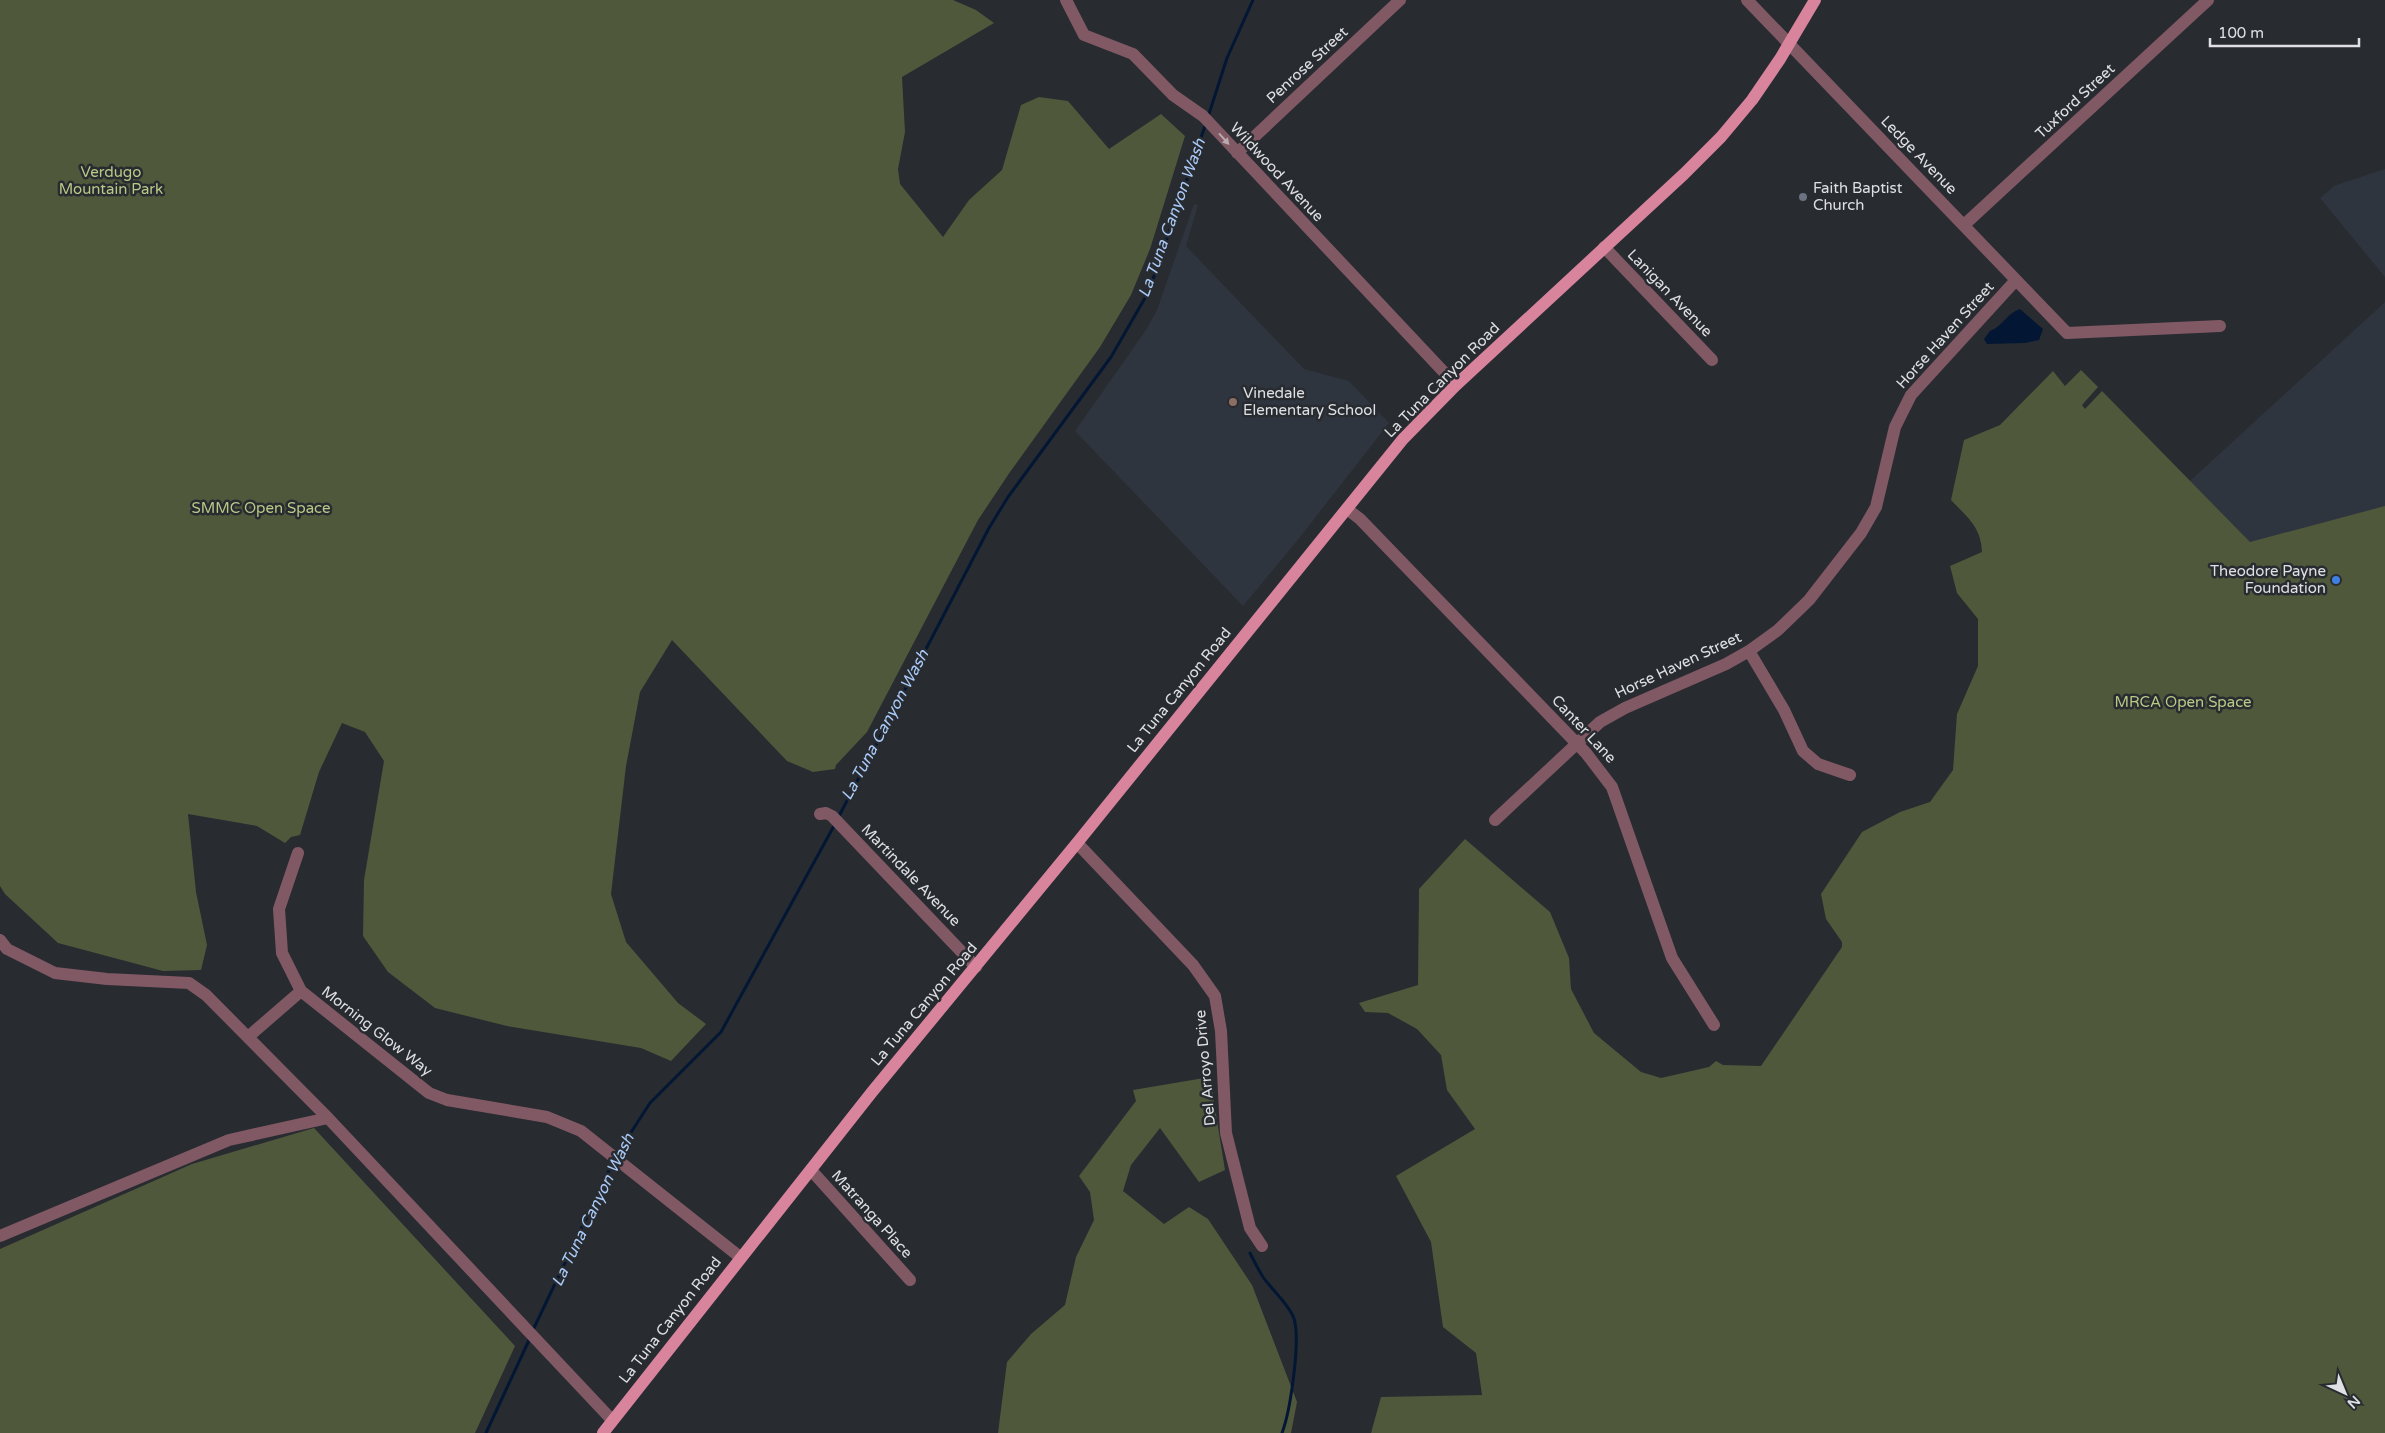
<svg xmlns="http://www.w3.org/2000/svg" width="2385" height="1433" viewBox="0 0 2385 1433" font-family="'Varela Round',sans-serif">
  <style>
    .built { fill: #2f353f }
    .green { fill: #50583b }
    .water { fill: #031734 }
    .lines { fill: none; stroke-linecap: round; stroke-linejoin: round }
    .stream { stroke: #031734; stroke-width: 3 }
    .minor { stroke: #815964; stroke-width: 12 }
    .major { stroke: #d7849c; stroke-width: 12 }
    .oneway { fill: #b9aab0 }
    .worship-dot { fill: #6b7280; stroke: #282b30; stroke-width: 2 }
    .education-dot { fill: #8d6e63; stroke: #282b30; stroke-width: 2 }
    .shop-dot { fill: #3f7fe0; stroke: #282b30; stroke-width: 2 }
    .labels { text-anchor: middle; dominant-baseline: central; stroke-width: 5; stroke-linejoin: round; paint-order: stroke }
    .street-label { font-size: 15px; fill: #dee0e3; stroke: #282b30 }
    .park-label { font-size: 15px; fill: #b8ca86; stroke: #282b30 }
    .poi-label { font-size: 15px; fill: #dee0e3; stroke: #282b30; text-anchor: start }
    .water-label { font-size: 16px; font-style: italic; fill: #aacbf9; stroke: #282b30 }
  </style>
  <rect width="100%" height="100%" fill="#282b30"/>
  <path class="built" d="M2385,169v108l-65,-79 14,-12z
    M1194,204l4,1 -12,41 118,123 45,12 40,42 -92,118 -54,65 -168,-175 71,-101 11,-20z
    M2385,302v378l-195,-199z"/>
  <path class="green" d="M0,0h953l23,10 18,13 -92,54 3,55 -7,37 2,15 43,53 26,-37 33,-30 19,-65 18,-8 29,4 41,48 52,-35 24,22 -35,113 -19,46 -31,52 -90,125 -32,48 -111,212 -31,33 -1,4 -22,3 -26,-11 -115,-121 -32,52 -14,74 -15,128 15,48 52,61 28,21 -35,37 -30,-13 -134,-22 -72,-18 -47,-36 -25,-36 1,-56 20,-119 -19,-29 -23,-9 -23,49 -19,63 -9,2 -6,6 -28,-17 -69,-12 8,78 11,53 -6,25 -38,1 -105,-28 -53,-49 -5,-8z
    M2081,370l17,17 -16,18 3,4 17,-18 148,151 135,-36v927h-1014l10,-36 101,-2 -6,-42 -33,-26 -12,-85 -35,-66 79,-47 -28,-39 -6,-35 -24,-26 -29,-16 -23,-1 -6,-9 59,-18 1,-96 46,-50 85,73 19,46 2,31 23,44 47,39 20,6 48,-11 7,-6 7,4 38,1 81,-119v-5l-16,-23 -5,-25 41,-62 38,-20 30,-10 23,-32 4,-56 21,-48v-47l-21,-26 -7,-27 32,-14c-1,-25 -14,-34 -31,-52l13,-60 36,-15 53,-54 12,15z
    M1210,1077l15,93 -26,12 -39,-54 -29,37 -8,26 41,33 25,-17 19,12 44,66 45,117 -6,31h-293l9,-71 24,-28 34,-29 11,-48 18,-37 -4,-28 -11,-16 57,-75 -3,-11z
    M314,1128l201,218 -40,87h-475v-184l192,-85z"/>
  <path class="water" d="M2020,309l23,20 -4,11 -14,3 -38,1 -3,-5 6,-8c12,-4 17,-18 30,-22z"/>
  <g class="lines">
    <path class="stream" d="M1208,117l19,-59 26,-58
      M838,818l151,-290 19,-31 103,-140 38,-66 57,-168
      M617,1154l33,-51 71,-71 114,-208
      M1250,1253c4,8 8,16 13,24 9,13 23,24 30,39 9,20 -3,96 -11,117
      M533,1330l80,-168
      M486,1433l44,-95"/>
    <path class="minor" d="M1066,0l18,35 49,19 40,41 30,21 253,269
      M1747,0l320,333 153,-7
      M1237,153l163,-153
      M1964,225l244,-225
      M1604,247l108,113
      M1347,509l13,10 226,234 26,34 60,171 42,67
      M1749,651l35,59 19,41 15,13 32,11
      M820,814l6,-1 6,3 144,151
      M1495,820l105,-98 25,-14 101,-44 23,-13 29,-21 31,-30 52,-67 15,-26 19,-80 16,-32 105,-115
      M1077,843l116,122 22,31 6,35 5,102 24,95 12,18
      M298,853l-19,56 3,44 19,38 128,102 18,7 100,17 34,14 159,126
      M0,940l7,9 48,24 52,6 82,4 17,12 122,123 284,302
      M248,1037l53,-46
      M811,1170l99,110
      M0,1236l229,-96 99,-22"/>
    <path class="major" d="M603,1433l269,-341 205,-249 326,-404 53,-54 228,-211 37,-37 31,-37 28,-41 35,-59"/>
  </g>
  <defs><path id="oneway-solid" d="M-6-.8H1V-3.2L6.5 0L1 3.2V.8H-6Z" transform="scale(1.25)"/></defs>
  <use class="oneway" href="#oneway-solid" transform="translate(1224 139) rotate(48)"/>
  <circle class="worship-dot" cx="1803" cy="197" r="5"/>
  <circle class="education-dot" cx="1233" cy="402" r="5"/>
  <circle class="shop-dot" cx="2336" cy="580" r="5"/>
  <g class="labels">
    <g class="street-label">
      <text transform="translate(1307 65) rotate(-43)">Penrose Street</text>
      <text transform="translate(2075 101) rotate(-43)">Tuxford Street</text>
      <text transform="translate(1919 155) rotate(46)">Ledge Avenue</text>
      <text transform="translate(1277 172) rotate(47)">Wildwood Avenue</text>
      <text transform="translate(1670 293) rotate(46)">Lanigan Avenue</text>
      <text transform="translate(1945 335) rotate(-48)">Horse Haven Street</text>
      <text transform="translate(1442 380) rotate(-45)">La Tuna Canyon Road</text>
      <text transform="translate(1678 665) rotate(-25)">Horse Haven Street</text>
      <text transform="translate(1179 690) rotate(-51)">La Tuna Canyon Road</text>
      <text transform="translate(1584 729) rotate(47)">Canter Lane</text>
      <text transform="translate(911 875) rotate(46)">Martindale Avenue</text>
      <text transform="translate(924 1004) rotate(-50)">La Tuna Canyon Road</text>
      <text transform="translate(377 1031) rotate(38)">Morning Glow Way</text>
      <text transform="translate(1205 1068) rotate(-95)">Del Arroyo Drive</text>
      <text transform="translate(872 1214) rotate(48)">Matranga Place</text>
      <text transform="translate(670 1320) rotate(-52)">La Tuna Canyon Road</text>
    </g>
    <g class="park-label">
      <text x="111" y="172">Verdugo<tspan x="111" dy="17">Mountain Park</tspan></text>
      <text x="261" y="508">SMMC Open Space</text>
      <text x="2183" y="702">MRCA Open Space</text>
    </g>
    <g class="poi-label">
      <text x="1813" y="188">Faith Baptist<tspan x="1813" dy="17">Church</tspan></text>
      <text x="1243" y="393">Vinedale<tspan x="1243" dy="17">Elementary School</tspan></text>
      <text x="2326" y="571" text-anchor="end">Theodore Payne<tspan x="2326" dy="17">Foundation</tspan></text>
    </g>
    <g class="water-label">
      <text transform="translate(1172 218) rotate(-70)">La Tuna Canyon Wash</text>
      <text transform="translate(885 725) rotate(-62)">La Tuna Canyon Wash</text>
      <text transform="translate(593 1210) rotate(-64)">La Tuna Canyon Wash</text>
    </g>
  </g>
  <g transform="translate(2345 1393) rotate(136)" stroke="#282b30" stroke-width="4" paint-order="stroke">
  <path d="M0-4L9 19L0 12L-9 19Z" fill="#dee0e3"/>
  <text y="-8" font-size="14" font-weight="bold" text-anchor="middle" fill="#dee0e3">N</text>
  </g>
  <path d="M2210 38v8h149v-8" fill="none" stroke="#dee0e3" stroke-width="2.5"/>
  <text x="2218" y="38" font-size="15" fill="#dee0e3" stroke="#282b30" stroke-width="4" paint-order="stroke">100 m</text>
</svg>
